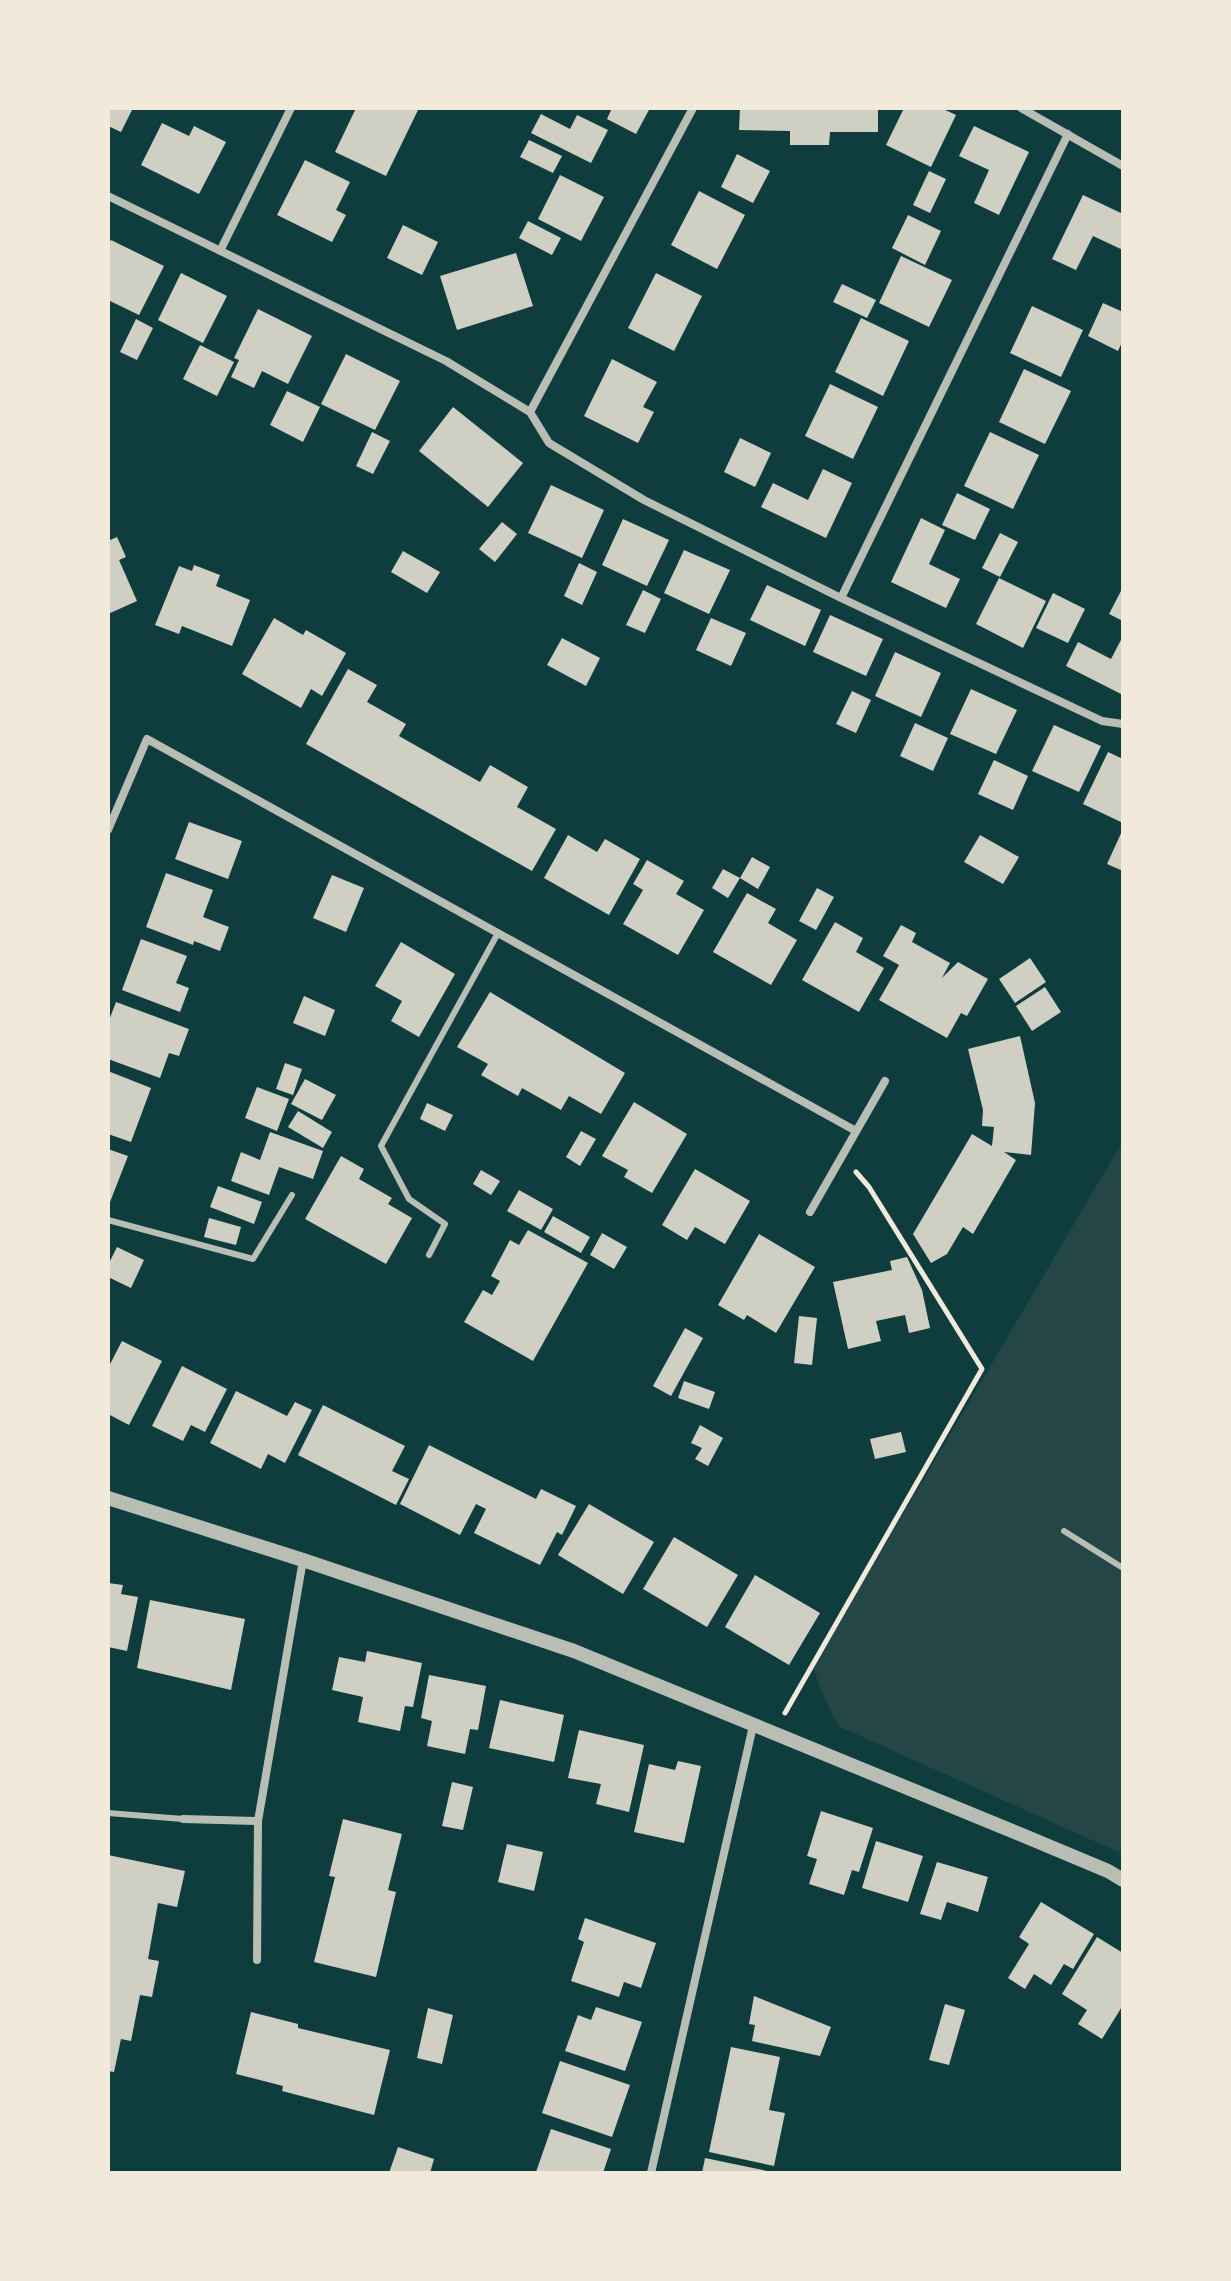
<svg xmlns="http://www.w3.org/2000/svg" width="1231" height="2281" viewBox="0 0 1231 2281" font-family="'Exo 2',sans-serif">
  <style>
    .green { fill: #244646 }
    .building { fill: #cfcfc3 }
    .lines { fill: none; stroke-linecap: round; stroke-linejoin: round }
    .path { stroke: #f1e9da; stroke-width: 5 }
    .service { stroke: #b8beb3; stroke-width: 6 }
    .minor { stroke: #b8beb3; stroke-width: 8 }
    .tertiary { stroke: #b8beb3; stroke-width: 14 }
  </style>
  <rect width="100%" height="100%" fill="#0f3d3e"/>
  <path class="green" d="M1123,1141v713l-285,-128 -16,-33 -9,-26z"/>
  <path class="building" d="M108,108h25l-12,24 -13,-6z
    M356,108h63l-33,68 -51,-24z
    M612,108h38l-14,26 -29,-15z
    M740,108h138v24h-48l-1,13h-39v-14l-51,-1z
    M904,108h37l15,7 -25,52 -45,-22z
    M541,114l29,15 7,-14 31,15 -17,33 -60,-30z
    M162,123l27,13 5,-10 32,16 -27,52 -58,-29z
    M974,126l55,26 -30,63 -25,-12 15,-33 -30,-14z
    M529,140l33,16 -9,17 -33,-16z
    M737,154l33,17 -17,32 -32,-16z
    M305,160l45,22 -14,28 10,5 -14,27 -55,-27z
    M929,171l17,8 -16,34 -17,-8z
    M560,175l44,22 -23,44 -43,-22z
    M699,191l46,24 -28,54 -46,-24z
    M1083,195l40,19v36l-30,-14 -17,34 -24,-11z
    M908,215l33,16 -16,34 -33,-17z
    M528,221l33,17 -9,17 -33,-17z
    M403,225l35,17 -16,33 -35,-17z
    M111,240l53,26 -25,49 -31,-15v-55z
    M516,253l17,53 -76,24 -17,-54z
    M901,256l51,24 -23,47 -50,-24z
    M181,273l46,23 -24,47 -45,-23z
    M656,273l46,23 -28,55 -46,-23z
    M842,284l34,16 -9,18 -34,-16z
    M1103,303l20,9v28l-5,11 -30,-15z
    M1032,306l51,24 -22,47 -51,-24z
    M258,309l54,27 -24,48 -26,-13 -8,17 -23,-11 8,-17 -5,-2z
    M861,318l48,23 -26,55 -48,-24z
    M136,319l17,9 -16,32 -17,-8z
    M200,345l34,17 -17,34 -34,-17z
    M346,354l54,27 -25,49 -54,-26z
    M612,359l45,23 -14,25 11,5 -16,31 -54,-27z
    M1024,369l47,22 -26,53 -46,-22z
    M830,384l48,23 -25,52 -48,-23z
    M287,391l33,16 -17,35 -33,-17z
    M453,407l70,56 -35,44 -69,-56z
    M372,432l18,9 -17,33 -17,-8z
    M990,432l49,23 -26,54 -49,-23z
    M740,438l31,15 -16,34 -31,-15z
    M823,469l29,14 -26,55 -65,-31 12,-24 35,17z
    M551,485l53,25 -22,48 -54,-25z
    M957,493l33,16 -15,31 -33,-15z
    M921,518l24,12 -16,34 31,15 -14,29 -55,-26z
    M623,519l46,21 -22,46 -45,-21z
    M502,522l15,12 -22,28 -16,-13z
    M1000,533l18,9 -18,35 -18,-9z
    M117,537l9,20 -7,3 18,41 -29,13v-73z
    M684,550l46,20 -21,44 -45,-21z
    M403,551l37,21 -13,21 -36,-21z
    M579,563l18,9 -15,33 -18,-9z
    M194,565l26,10 -4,11 34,14 -18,46 -50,-20 -3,8 -24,-9 24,-59 13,5z
    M999,578l47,23 -23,47 -47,-24z
    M767,585l54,25 -16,36 -55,-26z
    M1123,587v34l-14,-7z
    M643,590l18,9 -16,34 -19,-8z
    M1053,593l32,16 -17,34 -32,-15z
    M830,615l53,24 -17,37 -53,-24z
    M274,618l29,17 3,-5 40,23 -24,43 -11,-7 -10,19 -59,-34z
    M711,618l35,15 -15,33 -35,-16z
    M1123,636v59l-57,-29 12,-24 33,17z
    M562,638l38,20 -14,28 -39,-21z
    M895,652l46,21 -20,44 -46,-21z
    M348,669l29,16 -10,17 39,22 -7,12 81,46 10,-17 38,22 -11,20 39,22 -24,42 -226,-127z
    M971,689l46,21 -21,44 -46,-20z
    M852,691l19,9 -15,33 -20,-9z
    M915,723l33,15 -15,33 -33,-15z
    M1054,725l47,21 -22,46 -47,-21z
    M1108,752l15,7v64l-40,-19z
    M994,760l34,16 -15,34 -35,-16z
    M189,822l53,19 -14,38 -53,-20z
    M1123,829v42l-16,-7z
    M568,835l29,17 8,-13 35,20 -31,56 -65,-37z
    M980,835l39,22 -16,27 -39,-22z
    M752,857l18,10 -12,22 -18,-11z
    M647,860l37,21 -8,13 28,16 -26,45 -55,-31 20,-34 -10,-6z
    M723,869l17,9 -12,20 -16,-10z
    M166,873l47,17 -10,27 26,10 -9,24 -26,-10 -1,4 -47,-18z
    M332,875l32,13 -18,44 -33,-14z
    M817,888l17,9 -18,33 -17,-9z
    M747,893l29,16 -8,14 29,17 -26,45 -58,-33z
    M835,922l28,16 -7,14 28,16 -25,44 -57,-32z
    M901,925l15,8 -4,9 38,21 -8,15 16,-16 30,17 -21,37 -6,-3 -14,25 -68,-38 20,-35 -16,-9z
    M141,939l46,17 -11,27 13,5 -9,24 -58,-22z
    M401,942l54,32 -36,63 -28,-16 11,-20 -27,-15z
    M1030,958l16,24 -31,21 -16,-24z
    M1045,987l16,25 -29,19 -16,-25z
    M490,992l135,81 -24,41 -32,-18 -8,14 -39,-22 -4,8 -37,-21 7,-11 -31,-17z
    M304,996l31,14 -10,26 -32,-13z
    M116,1002l73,27 -10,27 -10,-3 -9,25 -52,-19v-36z
    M1020,1036l15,67 -4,52 -27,-3 12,8 -43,74 -10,-7 -16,27 -16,9 -18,-29 59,-100 20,12 2,-19 -12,-1 1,-16 -15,-61z
    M285,1063l17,6 -9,26 -17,-6z
    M108,1071l43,17 -20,54 -23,-8z
    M305,1079l31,16 -14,25 -31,-16z
    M257,1087l32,12 -12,32 -32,-13z
    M634,1102l53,32 -35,59 -28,-16 4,-7 -26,-14z
    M427,1103l26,12 -8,16 -25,-12z
    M298,1111l34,21 -9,16 -35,-21z
    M581,1131l15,8 -16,27 -14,-9z
    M270,1132l53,19 -10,28 -34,-12 -10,28 -38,-14 10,-29 19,8z
    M108,1149l20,7 -18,46 -2,-1z
    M341,1156l23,13 -5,10 33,19 -4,6 24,14 -26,46 -81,-45z
    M695,1169l55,32 -25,43 -30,-17 -8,13 -25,-15z
    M481,1170l19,11 -9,14 -18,-11z
    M218,1186l44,16 -8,22 -44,-17z
    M519,1190l34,19 -12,21 -34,-19z
    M553,1216l37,21 -9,16 -37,-21z
    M209,1218l32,9 -5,18 -32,-8z
    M528,1230l60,33 -55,98 -69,-39 19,-32 9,5 8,-14 -9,-5 19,-36 9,5z
    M602,1233l25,14 -13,22 -24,-14z
    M759,1234l56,33 -39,66 -29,-18 -3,5 -26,-15z
    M117,1247l27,13 -13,28 -23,-11v-12z
    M907,1257l15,33 8,38 -21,5 -4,-18 -29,6 5,20 -33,8 -15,-67 59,-12 -2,-9z
    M799,1316l18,2 -5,47 -18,-2z
    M685,1328l18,10 -32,58 -18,-10z
    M122,1341l40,20 -33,64 -21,-11v-46z
    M182,1366l45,23 -22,43 -14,-7 -8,16 -31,-15z
    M684,1381l31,11 -6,17 -31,-11z
    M236,1391l51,25 8,-14 17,8 -27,53 -17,-9 -7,15 -51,-26z
    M323,1405l82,41 -13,25 17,8 -13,26 -98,-50z
    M700,1425l23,13 -15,28 -13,-7 7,-11 -11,-5z
    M901,1432l5,20 -31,7 -5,-20z
    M429,1445l107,54 5,-10 35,17 -14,29 -5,-3 -17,33 -66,-32 12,-24 -10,-5 -16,31 -60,-31z
    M589,1504l65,38 -31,52 -65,-39z
    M674,1537l64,38 -31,52 -64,-38z
    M755,1575l65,38 -31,52 -64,-38z
    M108,1583l15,2 -2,9 17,3 -11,54 -19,-4z
    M150,1600l95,19 -14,71 -94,-22z
    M367,1651l55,12 -9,44 -8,-1 -5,25 -42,-9 5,-25 -31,-7 7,-33 26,5z
    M429,1675l57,11 -8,44 -8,-1 -5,25 -38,-8 5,-25 -11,-3z
    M500,1700l64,15 -10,47 -65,-14z
    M579,1730l65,15 -15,67 -33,-8 5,-20 -33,-6z
    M678,1761l23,5 -17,77 -50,-11 15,-68 26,6z
    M452,1782l21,5 -10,43 -21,-4z
    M821,1811l52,17 -14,44 -7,-2 -8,25 -35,-11 8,-25 -10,-3z
    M343,1819l59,15 -14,56 8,2 -20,85 -62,-15 21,-85 -6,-1z
    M876,1841l47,15 -15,46 -46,-14z
    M507,1844l36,8 -9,39 -36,-9z
    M108,1855l77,16 -8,36 -19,-4 -10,56 11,2 -7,36 -12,-2 -9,46 -10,-2 -7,33 -6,-1z
    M937,1862l51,15 -10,35 -31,-10 -6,18 -21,-6z
    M1041,1902l53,32 -21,35 -9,-5 -13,21 -17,-11 -9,15 -17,-11 21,-34 -10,-7z
    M585,1918l71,25 -15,45 -17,-6 -5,15 -48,-16 13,-39 -6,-3z
    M1097,1937l26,16v52l-21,34 -24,-15 9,-14 -25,-16z
    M754,1996l77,31 -11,29 -68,-15 3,-16 -6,-1z
    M945,2004l20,6 -16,55 -20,-5z
    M596,2007l46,15 -17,49 -60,-20 13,-36 13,5z
    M428,2008l25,7 -11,49 -25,-6z
    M251,2012l47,12v4l92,22 -16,65 -92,-24 1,-5 -47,-12z
    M731,2047l49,10 -11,53 16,3 -11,53 -65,-14z
    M560,2061l70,24 -18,52 -70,-24z
    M551,2129l60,20 -8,24 -67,-1z
    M398,2147l36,12 -4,14h-41z
    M705,2158l67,14v1h-70z"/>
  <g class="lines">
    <path class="path" d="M785,1713l197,-344 -113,-182 -13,-15"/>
    <path class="service" d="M108,1220l145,39 39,-64
      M429,1255l16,-31 -36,-25 -28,-53 117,-213
      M1064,1531l59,37
      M108,1813l75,6"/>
    <path class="minor" d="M1021,108l102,58
      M108,196l338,165 84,51 19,31 95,57 197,98 261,123 21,3
      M220,251l71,-143
      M530,412l163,-304
      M841,598l227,-464
      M108,830l39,-91 709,392
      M810,1212l75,-131
      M183,1819l75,2
      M257,1960l1,-139 45,-261
      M651,2173l102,-447"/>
    <path class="tertiary" d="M108,1498l195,62 271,91 448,184 86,36 15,9"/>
  </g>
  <rect width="1231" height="2281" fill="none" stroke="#f1e9da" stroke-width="220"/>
</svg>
